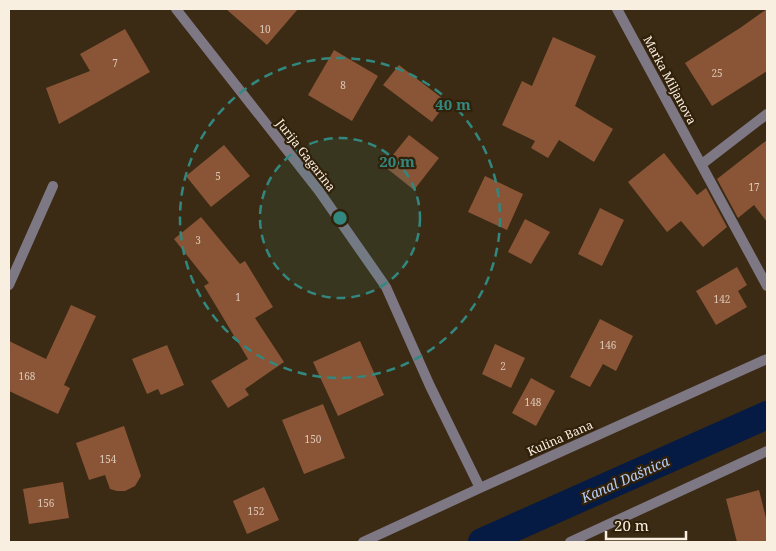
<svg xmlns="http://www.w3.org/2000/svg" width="776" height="551" viewBox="0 0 776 551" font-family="'Noto Serif',serif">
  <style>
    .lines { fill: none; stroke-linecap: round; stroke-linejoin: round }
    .canal { stroke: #051b43; stroke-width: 28 }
    .building { fill: #895536 }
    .minor { stroke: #7e7885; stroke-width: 10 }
    .ring { fill: none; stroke: #32887f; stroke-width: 2.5; stroke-dasharray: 9 6 }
    .labels { text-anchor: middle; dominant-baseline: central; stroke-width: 4.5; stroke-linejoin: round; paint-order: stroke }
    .number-label { font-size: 10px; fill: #ddc8b6 }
    .street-label { font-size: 12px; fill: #f9efe1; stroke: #31210a }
    .water-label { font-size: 14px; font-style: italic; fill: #b4cdf9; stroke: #31210a }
    .centre { fill: #32887f; stroke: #31210a; stroke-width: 2.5 }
    .ring-label { font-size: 15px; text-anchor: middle; font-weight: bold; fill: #32887f; stroke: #31210a; stroke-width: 4.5; stroke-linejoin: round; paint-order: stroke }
  </style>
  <rect width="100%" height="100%" fill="#3b2b14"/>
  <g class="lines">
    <path class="canal" d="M482,542l285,-127"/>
  </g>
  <path class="building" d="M226,9h72l-31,36z
    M767,9v62l-55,35 -27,-43 55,-35z
    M125,29l25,43 -91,52 -13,-36 44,-17 -10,-17z
    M553,37l43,19 -21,50 38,23 -19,33 -35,-22 -11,18 -17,-10 4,-7 -33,-16 20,-44 10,5z
    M334,50l44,26 -26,45 -44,-26z
    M399,65l48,37 -15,20 -49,-37z
    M409,135l30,23 -25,32 -30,-24z
    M767,140v82l-13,-17 -16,13 -21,-39z
    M224,145l26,31 -39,31 -25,-31z
    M664,153l33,42 9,-7 21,39 -24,20 -22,-26 -14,11 -39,-50z
    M485,176l38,18 -16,36 -39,-18z
    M600,208l24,12 -22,46 -24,-12z
    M201,217l39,47 5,-3 28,46 -18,11 29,44 -39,27 4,6 -21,13 -17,-27 37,-22 -44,-73 5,-3 -35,-44z
    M525,219l25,13 -19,32 -23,-12z
    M737,267l10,18 -9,6 9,16 -31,18 -20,-34z
    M71,305l25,11 -32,69 6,3 -12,26 -49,-23v-50l37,18z
    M600,319l33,17 -17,35 -13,-7 -13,23 -20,-10z
    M360,341l24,54 -46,21 -25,-54z
    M495,344l30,14 -14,30 -29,-14z
    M167,345l17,40 -23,10 -3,-6 -11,5 -15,-35z
    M531,378l24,13 -19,35 -24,-13z
    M323,404l22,54 -41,16 -22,-54z
    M124,426l17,50 -6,10 -10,5h-8l-7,-2 -5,-14 -16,5 -13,-37z
    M63,482l6,36 -40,6 -6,-35z
    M264,487l15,33 -32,14 -14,-33z
    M759,490l8,32v20h-30l-11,-43z"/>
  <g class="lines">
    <path class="minor" d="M176,9l143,182 67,96 44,99 50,102
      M617,9l150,277
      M702,164l65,-50
      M9,285l44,-99
      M363,542l117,-54 287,-129
      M570,542l197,-91"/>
  </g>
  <circle cx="340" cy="218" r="80" fill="#32887f" fill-opacity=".12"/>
  <g class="ring">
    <circle cx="340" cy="218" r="80"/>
    <circle cx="340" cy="218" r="160"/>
  </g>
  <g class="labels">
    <g class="number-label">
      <text x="265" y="29">10</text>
      <text x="115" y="63">7</text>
      <text x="717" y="73">25</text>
      <text x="343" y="85">8</text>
      <text x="218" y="176">5</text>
      <text x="754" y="187">17</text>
      <text x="198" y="240">3</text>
      <text x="238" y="297">1</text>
      <text x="722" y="299">142</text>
      <text x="608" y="345">146</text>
      <text x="503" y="366">2</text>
      <text x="27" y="376">168</text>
      <text x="533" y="402">148</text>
      <text x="313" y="439">150</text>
      <text x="108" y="459">154</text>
      <text x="46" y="503">156</text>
      <text x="256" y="511">152</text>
    </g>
    <g class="street-label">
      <text transform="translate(670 80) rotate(62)">Marka Miljanova</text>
      <text transform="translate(306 155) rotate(52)">Jurija Gagarina</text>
      <text transform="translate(560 438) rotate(-24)">Kulina Bana</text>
    </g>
    <g class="water-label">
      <text transform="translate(625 479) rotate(-24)">Kanal Dašnica</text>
    </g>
  </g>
  <circle cx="340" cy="218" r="8" class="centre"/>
  <g class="ring-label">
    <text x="453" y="110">40 m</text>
    <text x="397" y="167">20 m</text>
  </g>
  <rect width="776" height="551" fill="none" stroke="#f9efe1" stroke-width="20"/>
  <path d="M606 531v8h80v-8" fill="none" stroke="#f9efe1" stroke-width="2.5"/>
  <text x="614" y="531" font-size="15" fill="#f9efe1" stroke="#31210a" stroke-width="4" paint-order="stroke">20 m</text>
</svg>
